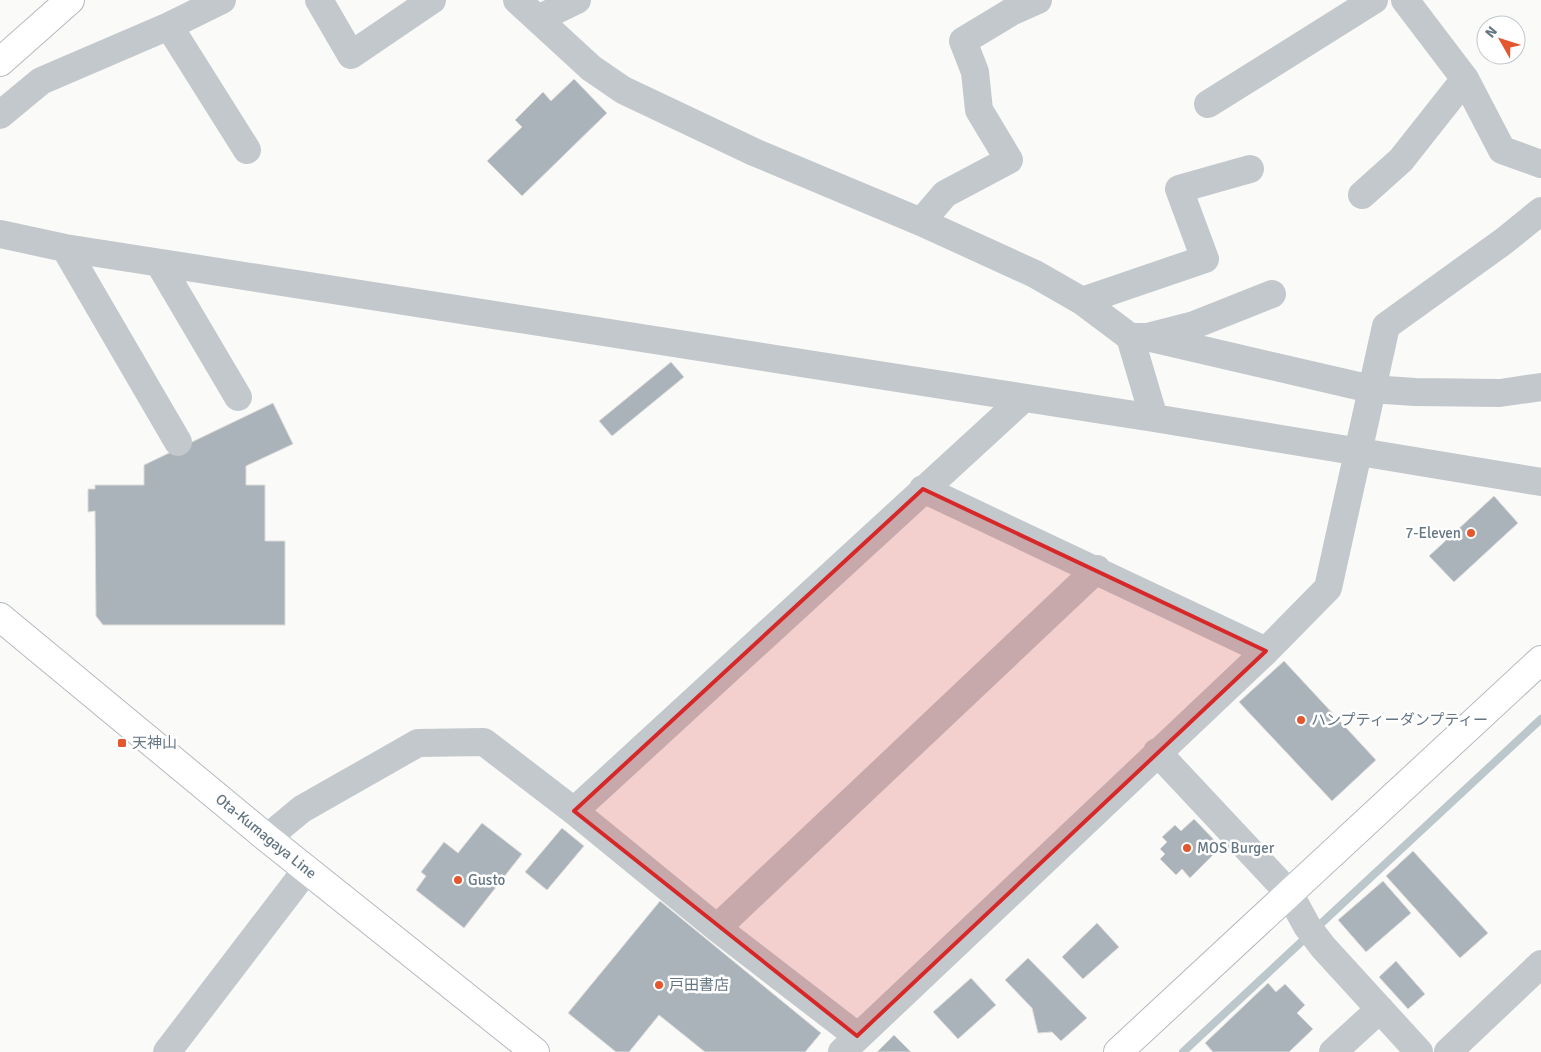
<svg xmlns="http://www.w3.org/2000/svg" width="1541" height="1052" viewBox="0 0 1541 1052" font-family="Signika,'Noto Sans JP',sans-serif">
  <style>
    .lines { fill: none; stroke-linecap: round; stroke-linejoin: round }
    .stream { stroke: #bbc7cb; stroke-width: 8 }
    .building { fill: #aab3b9; stroke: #dcdcda }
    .secondary-casing { stroke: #b3babf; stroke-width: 30 }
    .highway-casing { stroke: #b4b9bd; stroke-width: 30 }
    .street { stroke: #c3c8cc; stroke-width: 28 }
    .secondary { stroke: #fff; stroke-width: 28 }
    .highway { stroke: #fff; stroke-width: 28 }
    .marked { fill: #d62828; fill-opacity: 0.2; stroke: #d62828; stroke-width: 4; stroke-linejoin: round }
    .poi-dot { fill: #e4572e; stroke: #fff; stroke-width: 2 }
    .labels { text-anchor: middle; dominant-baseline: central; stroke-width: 5; stroke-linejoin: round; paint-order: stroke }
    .poi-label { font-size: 15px; fill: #657683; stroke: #fff; text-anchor: start }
    .street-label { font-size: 15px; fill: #657683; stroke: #fff }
  </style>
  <rect width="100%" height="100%" fill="#fafaf8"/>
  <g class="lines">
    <path class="stream" d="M1183,1052l358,-333"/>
  </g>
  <path class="building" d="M574,79l33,34 -85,83 -35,-35 35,-34 -7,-7 28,-28 8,9z
    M671,362l13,15 -72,59 -13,-15z
    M273,403l20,41 -47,22v19h19v56h20v84h-182l-7,-9 -1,-105 -7,1v-23h7v-4h49v-20z
    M1494,496l24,27 -64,59 -25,-26z
    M1284,661l92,99 -44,41 -93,-99z
    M1194,819l27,28 -31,31 -8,-9 -6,6 -16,-16 5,-5 -5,-5 7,-7 -5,-5 13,-12 6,6z
    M482,823l40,31 -58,74 -48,-38 10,-14 -5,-4 23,-30 14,11z
    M562,828l22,18 -37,44 -22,-18z
    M1413,851l75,82 -28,25 -74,-82z
    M1383,881l28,32 -45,39 -28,-32z
    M660,901l161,132 -16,19h-100l-46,-37 -30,37h-13l-48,-39z
    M1097,923l22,24 -36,32 -21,-22z
    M1028,958l59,60 -26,23 -9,-9 -14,1 -6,-25 -27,-28z
    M1396,961l29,33 -17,15 -29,-32z
    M971,978l25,27 -38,34 -25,-27z
    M1268,983l8,9 9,-8 20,21 -8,8 16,16 -24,23h-76l-8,-9z
    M894,1035l17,17h-34z"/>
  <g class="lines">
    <defs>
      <path id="secondary" d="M0,617l267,221 268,214
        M1118,1052l423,-392"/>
      <path id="highway" d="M0,62l70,-62"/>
    </defs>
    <use href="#secondary" class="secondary-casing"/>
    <use href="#highway" class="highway-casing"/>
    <path class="street" d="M319,0l32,55 81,-55
      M517,0l74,68 32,22 131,62 167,70 114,52 47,27 48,36 24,81
      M1405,0l60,79 37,71 39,14
      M538,19l39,-19
      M169,26l78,124
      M1208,104l166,-104
      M0,115l41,-34 128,-55 53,-26
      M1362,195l39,-35 64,-81
      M921,222l24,-28 64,-34 -30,-50 -4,-38 -12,-31 48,-29 27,-12
      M0,234l65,14 1089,170 387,64
      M65,248l113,194
      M159,263l79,134
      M1082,301l123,-42 -26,-70 71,-20
      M1151,336l43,-11 78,-31
      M1130,337h17l224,52 44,3 85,1 41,-6
      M923,489l343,162
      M1157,752l132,141 18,33 16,21 96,105
      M574,811l450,-413
      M267,838l35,-29 116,-66 66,-1 90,69 143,117 140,108
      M717,928l380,-359
      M167,1052l140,-183
      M842,1052l424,-401 62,-63 58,-262 118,-85 37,-30
      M1333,1052l47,-43
      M1448,1052l93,-88"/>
    <use href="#secondary" class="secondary"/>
    <use href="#highway" class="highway"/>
  </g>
  <path class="marked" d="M923,489l343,162 -409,385 -283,-225z"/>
  <g class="poi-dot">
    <circle cx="1471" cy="533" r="5"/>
    <circle cx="1301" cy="720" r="5"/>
    <rect x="117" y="738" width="10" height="10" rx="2.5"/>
    <circle cx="1187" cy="848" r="5"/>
    <circle cx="458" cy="880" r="5"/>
    <circle cx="659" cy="985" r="5"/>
  </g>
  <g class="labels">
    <g class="poi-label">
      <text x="1461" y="533" text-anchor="end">7-Eleven</text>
      <text x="1311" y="720">ハンプティーダンプティー</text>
      <text x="132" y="743">天神山</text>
      <text x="1197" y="848">MOS Burger</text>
      <text x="468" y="880">Gusto</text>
      <text x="669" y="985">戸田書店</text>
    </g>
    <g class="street-label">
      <text transform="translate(266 836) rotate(39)">Ota-Kumagaya Line</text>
    </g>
  </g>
  <g transform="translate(1501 40) rotate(309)"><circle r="24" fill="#ffffff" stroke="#c1c8cd"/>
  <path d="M0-4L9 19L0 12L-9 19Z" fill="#e4572e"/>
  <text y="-8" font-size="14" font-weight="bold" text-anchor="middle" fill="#657683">N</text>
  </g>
</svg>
